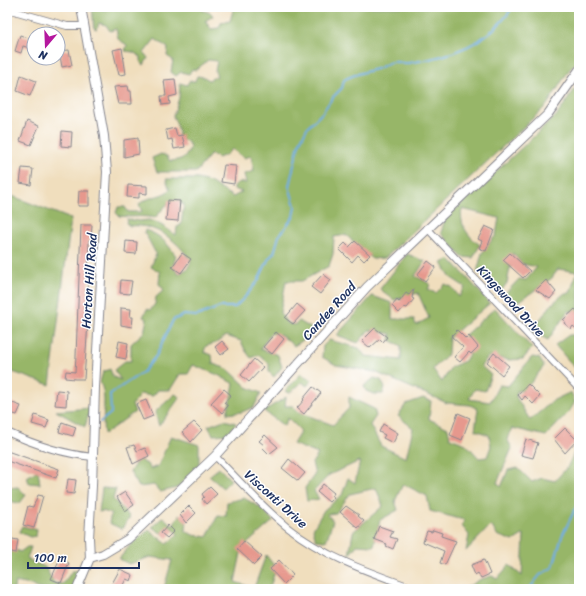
<svg xmlns="http://www.w3.org/2000/svg" width="586" height="596" viewBox="0 0 586 596" font-family="Sriracha,sans-serif">
  <style>
    .forest { fill: #97b668; stroke: #597263 }
    .lines { fill: none; stroke-linecap: round; stroke-linejoin: round }
    .stream { stroke: #71aee3; stroke-width: 2 }
    .building { fill: #e6988d }
    .minor-casing { stroke: #86868e; stroke-width: 8 }
    .tertiary-casing { stroke: #86868e; stroke-width: 10 }
    .minor { stroke: #fff; stroke-width: 6 }
    .tertiary { stroke: #fff; stroke-width: 8 }
    .labels { text-anchor: middle; dominant-baseline: central; stroke-width: 3; stroke-linejoin: round; paint-order: stroke }
    .street-label { font-size: 13px; fill: #1b2f5e; stroke: #fff }
  </style>
  <rect width="100%" height="100%" fill="#fff"/>
  <filter id="ink" filterUnits="userSpaceOnUse"><feTurbulence type="fractalNoise" baseFrequency=".025" numOctaves="2"/><feDisplacementMap in="SourceGraphic" scale="8" xChannelSelector="R" yChannelSelector="G"/><feConvolveMatrix kernelMatrix="1 2 1 2 8 2 1 2 1" color-interpolation-filters="sRGB"/></filter>
  <filter id="wash" filterUnits="userSpaceOnUse"><feTurbulence type="fractalNoise" baseFrequency=".012" numOctaves="4" result="noise"/><feDisplacementMap in="SourceGraphic" scale="16" xChannelSelector="R" yChannelSelector="G"/><feGaussianBlur stdDeviation="0.9" result="paint"/><feColorMatrix in="noise" values="0 0 0 0 0 0 0 0 0 0 0 0 0 0 0 0 0 1.4 0 .05"/><feComposite in="paint" operator="in"/></filter>
  <g filter="url(#wash)">
    <rect width="100%" height="100%" fill="#f0debd"/>
    <path class="forest" d="M92,7l13,3 6,-3h32l2,2 4,-2h54l-1,3 9,3 2,3 -8,5 6,8 8,-1 2,-5 9,-2 4,-14h345v53l-10,10 -22,35 -162,153 -13,1 -26,-24 -12,2 -1,17 -4,12 -27,15h-16l-6,32 7,10 8,2 4,-4 12,7 -3,9 -14,9 -13,-11 -10,-2 -11,16 18,6 4,12 -8,10 -5,-5v-9l-11,-8 -7,3 -6,-8 -4,-9 -15,-5 -10,7 -10,3 -2,6 8,3 1,9 15,5 19,18 14,6 -7,14 -12,5 -15,2 7,-30 -16,-9 -25,-10 -5,9h-8l-10,16h-12l-5,6 -13,-2 -8,11 3,7 -31,22c-3,-17 4,-37 -4,-52l3,-10 7,-3 3,8 8,3 -7,-10 11,-9h6v-17l13,-12 3,-13 -4,-2 4,-8 3,1 5,-6 1,-7 8,-7 -5,-6 1,-12 -9,-5 5,-13 -10,-19 -2,-2 1,-3c16,5 22,13 31,26l-3,10 5,8 9,-5 4,-7c-11,-20 -36,-39 -61,-36l-4,-3 1,-4 12,2 10,-1 9,3 18,12 1,-8 4,-2 3,-21 -15,-2 -14,16c-14,-3 -22,0 -36,-2l-3,-3 2,-6h7l3,5h14l-3,-8c12,-9 20,-6 31,-14l-4,-11h31l13,3 23,15 9,-5 -8,-3v-3l4,-4 8,1 -2,-9 10,-3 -3,-15 -7,2 -12,-9 -6,6 -8,3 -7,-4 -15,18h-39l-5,-14 9,-4 6,2 3,5c11,-1 17,-3 20,-14l-3,-6 -8,-2 -1,-11 -5,-12 6,-18 1,-15 7,2 2,-4h6l2,-5 7,1 5,3 8,-4 -2,-5 2,-10 -9,-1 -12,10 -4,-1 -3,5 -8,-2 -5,4 -5,-4 2,-12 -6,-4 1,-8 -13,-9 -11,14 4,5 -4,7 -3,-2v-6l-8,-5 -8,-1 2,-6 -9,-6 -2,-10 -6,2 -4,-6 -7,-2 -2,6 -3,-1z
      M579,83v230l-11,-2 -20,29 -17,-9 21,-27 13,-11h5l7,-21 -19,-3 -6,9 -38,27 -10,-10 15,-16 7,1 11,-13 -15,-3 -9,-11 -6,30 -6,8 -24,-19 5,-19 14,-18 3,-17 -37,-9c-3,16 6,27 18,36l-7,13 -11,-1 -21,-24 4,-14 112,-104z
      M7,194l64,25 -21,166 -43,-15z
      M407,254l18,7 -10,15 15,8 -2,6 8,3 9,-9 7,3 7,10 6,-10 -15,-10 -8,-14 8,-4 40,44 -41,35 -1,16 -15,15 9,13 9,-15 14,-6 8,-14 -8,-12 30,-27 37,40 -9,11 -14,1 -20,-4 -8,10 10,9 -6,16 -10,-2 -6,10 21,3 9,-17 9,1 24,-29 7,1 5,8 -19,24 -8,1 -1,6 14,23 24,-20 17,-8 4,10 -6,10 -23,24 -34,-8 -5,11 5,9 -15,35 4,4 7,-17 10,-2 14,14 10,-4 13,3 13,-15 11,-24v147h-115l17,-10 11,-3 5,3 12,-14 13,11 2,-42 -11,7 -16,-6 -6,-10 -25,26 3,-16 -7,-9 2,-6 -34,-9 -3,-15 -24,-12 -8,17 3,9 -18,10 -6,26 -17,-1 -8,10 4,-23 30,-26 -7,-18 -26,6 -14,19 -9,1 6,7 -7,20 -10,-1 -3,-11 11,-19 18,-15 6,-17 7,5 5,-22 -31,14 -15,16 5,8 -12,2 -2,-13 10,-14 -3,-11 6,-9 -25,-10 8,-13 -13,-13 -4,8 -20,-15 22,-14 -1,9h8l3,5 37,14 16,-17v-11l25,12 2,7 -6,9 11,21 25,12 7,-30 -15,-12 8,-12 17,-6 8,3 -2,18 19,9 2,10 16,6 13,14 8,-1 4,-11 -2,-11 -14,-5 3,-21 -8,-4 -23,-2 -72,-31 -39,-7 -14,-8 1,-11 6,-6 30,8 6,8 36,4v-14l-11,-6 1,-6 -22,-4 -11,13 -21,-8 35,-39 20,7v16h22l2,6 13,-7 -11,-25 -24,7 -14,-11z
      M569,335h10v30l-3,4 -21,-24z
      M301,374l11,6 -5,6 -5,-4 -12,11 -5,-2z
      M374,378l7,2 4,8 -2,6h-9l-8,-3 -2,-5z
      M175,394l5,3 -21,29 -4,-14z
      M90,408l-5,19 -29,-16z
      M224,420l12,3 -8,11 -15,1 -5,-9z
      M171,436l28,9v20l-22,23 -17,4 -6,-7 -15,2 -9,-15 8,-13 9,5 3,5 8,-3z
      M219,468l12,12 -8,8 -14,-12z
      M38,470l2,14 -11,-1 -2,-6z
      M18,487l8,8 -6,8 -7,-1 -6,-6v-8z
      M102,488l14,1 -3,10 17,18 -8,12 -13,-6 2,-9 -8,-3 -4,1z
      M244,498l19,11 10,12 -31,27 -7,34 19,6 12,-33 10,13 -6,19 -7,2h-105l6,-1 8,-28 -22,-3 -21,7 -10,-5 13,-16 17,-13 18,14 11,-10 -7,-7 -7,8 -12,-8 11,-10 10,9 6,-11 8,4 -1,12 7,4 14,2 11,-22 8,1 1,-14z
      M22,526l15,4 -1,6 -6,1 -11,-5z
      M7,545l13,7 7,-5h4l-4,12 18,8 9,16 9,1 9,-13h8l-7,18h-34l-8,-4 -16,-3 -1,7h-7z"/>
    <g class="lines">
      <path class="stream" d="M100,422l11,-9 -1,-19 33,-22 13,-16 17,-36 11,-5 13,1 23,-9h15l11,-11 12,-15 11,-23 5,-5 5,-17 14,-19 2,-11 -6,-20 10,-42 8,-16 15,-15 11,-16 9,-9 2,-8c11,-7 23,-8 35,-12 5,-2 9,-6 14,-6 5,-1 10,2 15,1 43,-6 80,-19 105,-56
        M529,589l11,-14 13,-8 9,-31 17,-35"/>
    </g>
    <g id="blocks">
      <path class="building" d="M20,35l14,5 -1,9 -10,-3 -2,7 -6,-2z
        M122,48l4,26 -7,1 -6,-25z
        M69,50l3,15 -10,2 -3,-16z
        M21,75l15,6 -6,15 -13,-5z
        M175,79l2,16 -8,2 1,7 -8,1 -1,-9h5l-2,-16z
        M128,86l1,5h2l1,13h-14l-4,-17z
        M27,121l12,5 -8,19 -11,-4z
        M175,128l2,8 5,-1 3,12 -11,2 -2,-10 -4,1 -2,-10z
        M62,131l10,1 -1,15 -10,-1z
        M138,138l1,16 -15,3v-17z
        M224,165l12,1 -2,18 -13,-2z
        M22,168l11,1 -2,16 -11,-2z
        M128,185l19,1v8l-8,-1v5l-12,-1z
        M79,191h10v15h-11z
        M168,200l12,1 -2,20 -12,-1z
        M81,225h11l-1,15h-2l-1,55h2l-6,84h-9l-10,-1 1,-7 9,1 1,-16z
        M485,226l9,4 -8,21 -7,-3 3,-7 -4,-2z
        M126,241l11,1 -1,12 -11,-1z
        M355,241l15,14 -6,6 -6,-6 -6,7 -13,-13 6,-6 4,4z
        M182,253l9,6 -10,14 -9,-6z
        M510,253l20,18 -7,7 -20,-18z
        M428,261l8,6 -11,14 -8,-6z
        M323,274l8,6 -11,14 -9,-7z
        M121,280l11,1 -2,13 -10,-1z
        M546,280l10,12 -6,7 -14,-9z
        M414,289l-2,9 2,1 -7,9 -3,-1 -5,6 -7,-7 5,-6 2,2 7,-9 3,2z
        M297,304l8,7 -12,13 -8,-6z
        M121,308l10,1 -1,8h3l-1,10 -11,-2z
        M575,309l4,4v18l-6,-5 -2,3 -7,-6 1,-2 -2,-1z
        M375,328l12,9 -4,5 -3,-3 -10,9 -8,-7z
        M457,330l9,9 3,-3 9,11 -7,7 -2,-2 -9,10 -6,-5 9,-10 -12,-11z
        M276,332l8,7 -12,15 -9,-7z
        M119,341l9,2 -2,16 -10,-2z
        M222,341l7,8 -8,6 -6,-8z
        M494,353l15,13 -7,9 -15,-13z
        M254,359l9,8 -14,15 -8,-7z
        M528,384l12,12 -7,8 -8,-8 -3,4 -4,-5z
        M313,387l8,6 -17,21 -7,-6 7,-8 -1,-1z
        M224,389l7,6 -7,8 4,3 -6,7 -11,-10z
        M57,390l10,1 -1,15 -11,-1z
        M146,400l7,16 -10,4 -7,-16z
        M7,401l14,5 -4,9 -10,-3z
        M458,413l12,5 -8,22 -12,-5z
        M35,415l14,5 -3,8 -14,-4z
        M62,422l14,5 -3,9 -14,-4z
        M194,422l8,8 -11,12 -9,-10z
        M383,424l15,9 -5,10 -10,-5 2,-3 -6,-3z
        M565,428l12,12 -12,13 -11,-14z
        M265,435l13,12 -9,7 -7,-7 2,-2 -5,-4z
        M526,439l12,4 -5,15 -12,-3z
        M134,445l3,6 8,-3 4,8 -16,8 -6,-17z
        M7,451l52,18 -3,9 -49,-17z
        M289,459l16,14 -7,8 -16,-13z
        M68,479l8,1 -2,14 -8,-1z
        M323,484l11,9 -2,3 2,1 -5,5 -12,-10z
        M210,487l7,7 -11,10 -4,-5 2,-2 -2,-3z
        M125,492l9,13 -9,6 -8,-14z
        M38,495l5,1 -9,32 -11,-3 5,-19 5,1z
        M189,506l7,7 -10,10 -6,-8z
        M346,506l13,9 -1,1 6,5 -6,7 -18,-16z
        M168,525l6,6 -7,7 -6,-5z
        M379,526l14,5 -3,6 7,2 -4,10 -7,-3 1,-2 -13,-5z
        M433,530l9,3 -1,3 15,5 -11,24 -5,-2 4,-12 -21,-9 4,-11 5,1z
        M7,538l11,2 -2,13 -9,-2z
        M244,541l18,16 -8,8 -17,-16z
        M60,559l9,4 -8,20 -10,-4z
        M279,560l14,15 -9,9 -14,-15z
        M484,560l6,14 -9,4 -3,-5 -3,2 -4,-10z
        M120,569l13,6 -2,6 -5,-2 -5,10h-12z"/>
    </g>
  </g>
  <g filter="url(#ink)">
    <use href="#blocks" fill-opacity="0" stroke="#86868e" stroke-width="1"/>
    <g class="lines">
      <defs>
        <path id="minor" d="M7,9l60,17h17
          M427,228l152,161
          M7,432c26,12 57,22 86,25
          M215,456c23,23 46,50 72,71 37,30 84,46 129,62"/>
        <path id="tertiary" d="M90,558l13,-4 25,-15 87,-83 152,-169 181,-173 31,-44
          M77,589l13,-31 -1,-20 3,-52 3,-99 12,-215 -3,-36 -23,-129"/>
      </defs>
      <use href="#minor" class="minor-casing"/>
      <use href="#tertiary" class="tertiary-casing"/>
      <use href="#minor" class="minor"/>
      <use href="#tertiary" class="tertiary"/>
    </g>
  </g>
  <g class="labels">
    <g class="street-label">
      <text transform="translate(89 281) rotate(-86)">Horton Hill Road</text>
      <text transform="translate(511 301) rotate(47)">Kingswood Drive</text>
      <text transform="translate(329 311) rotate(-48)">Candee Road</text>
      <text transform="translate(276 499) rotate(42)">Visconti Drive</text>
    </g>
  </g>
  <rect width="586" height="596" fill="none" stroke="#fff" stroke-width="24"/>
  <g transform="translate(46 46) rotate(199)"><circle r="19" fill="#ffffff" stroke="#a4acbf"/>
  <path d="M0-3L7 15L0 10L-7 15Z" fill="#b5179e"/>
  <text y="-6" font-size="11" font-weight="bold" text-anchor="middle" fill="#1b2f5e">N</text>
  </g>
  <path d="M28 562v6h111v-6" fill="none" stroke="#1b2f5e" stroke-width="2"/>
  <text x="34" y="562" font-size="12" fill="#1b2f5e" stroke="#ffffff" stroke-width="3" paint-order="stroke">100 m</text>
</svg>
